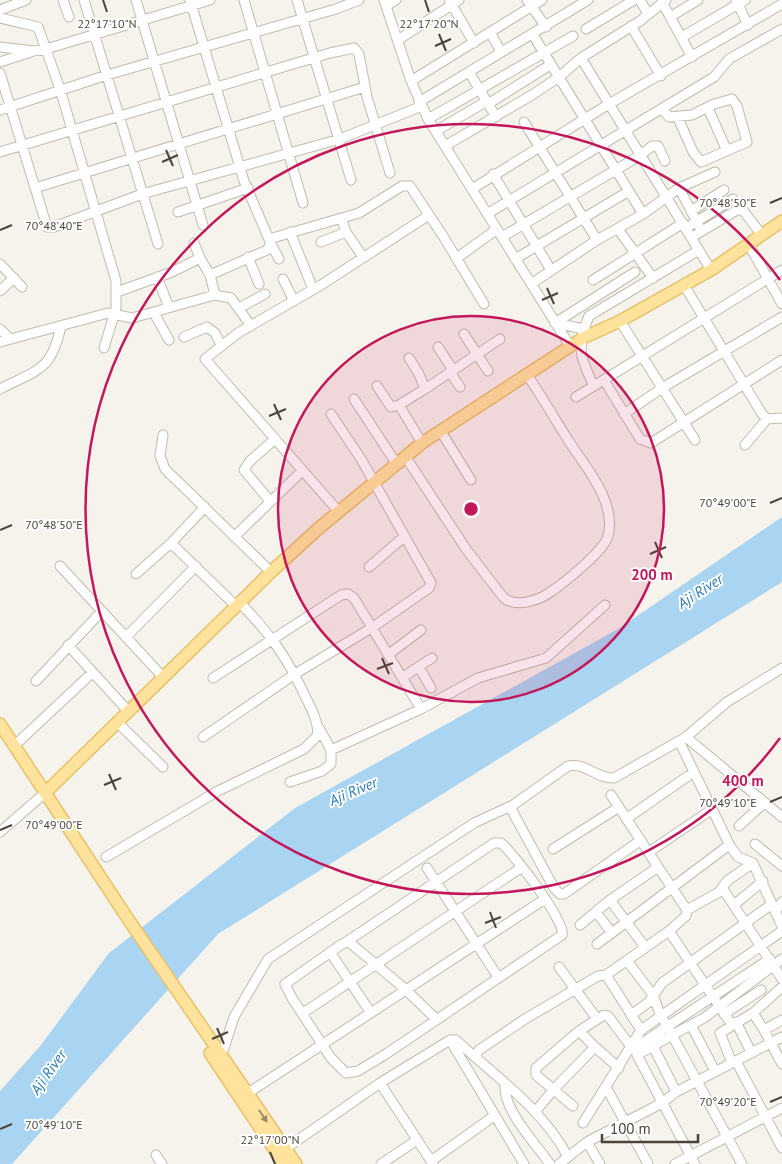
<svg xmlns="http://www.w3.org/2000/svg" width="782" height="1164" viewBox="0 0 782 1164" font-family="'PT Sans',sans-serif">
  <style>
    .water { fill: #a9d4f2 }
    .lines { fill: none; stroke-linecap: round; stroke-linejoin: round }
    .minor-casing { stroke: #c2bbae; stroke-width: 11 }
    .major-casing { stroke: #e6c16a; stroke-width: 14 }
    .minor { stroke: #fff; stroke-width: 9 }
    .major { stroke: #ffe39c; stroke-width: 11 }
    .oneway { fill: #9c8c66 }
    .ticks { fill: none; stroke: #4b4439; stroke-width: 2 }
    .ring { fill: none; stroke: #c2185b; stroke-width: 2.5 }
    .labels { text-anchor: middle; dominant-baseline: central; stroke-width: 4; stroke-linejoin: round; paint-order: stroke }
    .water-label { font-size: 15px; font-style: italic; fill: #2e7ab2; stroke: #fff }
    .ticks-label { font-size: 12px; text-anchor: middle; fill: #4b4439; stroke: #fff; stroke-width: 4; stroke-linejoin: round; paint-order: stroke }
    .centre { fill: #c2185b; stroke: #fff; stroke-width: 2.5 }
    .ring-label { font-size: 15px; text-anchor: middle; font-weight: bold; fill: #c2185b; stroke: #fff; stroke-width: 4; stroke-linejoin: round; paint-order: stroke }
  </style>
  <rect width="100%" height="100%" fill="#f6f3ec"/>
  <path class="water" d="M782,517v65l-564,352 -206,230h-12v-73l41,-46 68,-92 186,-145 323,-179z"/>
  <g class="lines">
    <defs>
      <path id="minor" d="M63,0l6,17
        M84,0l74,244
        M136,0l67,225
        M190,0l54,181 27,63 -4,6 -57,25 5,20
        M244,0l59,203
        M297,0l54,180
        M384,0l27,81 17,38 142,227
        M449,0l25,43
        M527,0l19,27
        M640,0l8,14
        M736,0l12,25
        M662,2l30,55
        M386,6l10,-6
        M0,10l26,-10
        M670,17l28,-17
        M0,18l38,9 22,62 56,192v27l-12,40
        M631,26l30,50
        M586,29l48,-29
        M490,32l11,20
        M533,35l110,179
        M682,37l63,-37
        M398,40l61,-40
        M0,47l33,4 13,-2 164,-49
        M581,58l130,212
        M0,62l31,-10
        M469,72l27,45
        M0,73l47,154h7l88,-33 198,-55 82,-33
        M411,81l131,-81
        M419,102l169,-102
        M488,104l62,-39
        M708,108l19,43
        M662,109l7,8 23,-2 22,-11 18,-5 5,7 10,36 -46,20 -8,-10 -15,-34
        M0,110l107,-35 229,-66 23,-9
        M428,119l145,-83
        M524,122l73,118
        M436,131l51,-30
        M445,146l87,-51 27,-18 22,-19 59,-37 26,-21
        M0,152l330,-99 24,-5 5,6 8,43 23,76
        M493,174l58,96
        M35,188l330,-101
        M679,188l20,38
        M472,189l137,-85 173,-100
        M691,211l33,-21
        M178,212l70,-24
        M487,214l227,-137 15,-18 53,-30
        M342,220l4,12 17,25
        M686,228l47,-29
        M618,229l35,49
        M290,232l23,57
        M502,237l139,-82 11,-9h6l7,15
        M692,237l45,-27 5,-1 19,25
        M269,239l90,-26 43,-27h8l33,50 41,68
        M321,242l25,-10
        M194,243l6,15
        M748,243l34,61
        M271,244l8,15
        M248,257l11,27
        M457,258l40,-29
        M515,259l114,-68
        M0,264l22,23
        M157,277l12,30
        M283,279l11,22
        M593,280l90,-57
        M531,284l66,-44 46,-26 36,-26 36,-16
        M684,285l78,129 5,5 15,-1
        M0,291l14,-13
        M117,292l55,-20 28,-14 10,17
        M239,308l26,-14
        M154,313l15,27
        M620,321l75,119
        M555,323l80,-51
        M555,323l29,6
        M0,329l9,9
        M464,334l24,37
        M184,337l23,-10 8,6 6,12
        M0,342l108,-29 24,5 83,-23 16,3 20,28
        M438,347l15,23
        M409,358l10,16 6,15 -26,16 23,38
        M450,372l10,15
        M604,380l36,59 11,4 131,-83
        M377,386l14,21 8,-2
        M594,386c-14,-28 -18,-39 -5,-70l110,-66
        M0,389c38,-20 51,-17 61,-63
        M425,389l75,-50
        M576,397l206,-127
        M354,399l42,64
        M624,414l38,-26 120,-71
        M440,430l31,50
        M163,435l-3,21 5,13 106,103
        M745,445l22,-26
        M405,456l61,93 37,48c12,12 37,3 49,-6 13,-9 52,-40 56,-55 9,-34 -23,-70 -40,-96 -13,-21 -26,-43 -40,-64
        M270,501l-26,-31 6,-9 24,-21
        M339,512l-134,-153 33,-26 83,-48 108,-70
        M234,537l68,-66
        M171,543l65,63
        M60,566l103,111
        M369,567l36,-31
        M136,574l35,-31 34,-36
        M127,636l69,-70
        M68,645l60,66
        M389,654l32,-24
        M419,667l12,21
        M403,677l29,-19
        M213,678l128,-83 7,-1 6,4 67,111 -90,41
        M36,681l66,-70
        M421,709l57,-31 68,-20 59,-53
        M117,722l46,45
        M203,737l92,-63 78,-47 56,-39 2,-5 -70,-124 -30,-45
        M686,737l41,-35 55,-34
        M679,741l51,105 8,11 15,6 29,63
        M14,746l78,-73
        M290,782l32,-11 9,-7v-14l-12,-22
        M510,807l44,81 6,6h4l77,-54
        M626,819l62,-43
        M739,826l25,-23
        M0,832l45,-39
        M755,844l27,22
        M553,849l66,-42
        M649,852l59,-40
        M106,857l112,-66 86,-42 14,-14c0,-14 -6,-25 -12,-37 -18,-39 -36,-65 -67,-96
        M658,867l29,43 -1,6 -17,15
        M427,868l71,109
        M723,889l59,90
        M610,900l48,-33 -47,-72
        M734,905l29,-24
        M687,910l32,-18 8,-11 26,-18
        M596,912l16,21
        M775,912l7,-10
        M580,925l30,-25 35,47
        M346,942l148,-99h7c13,11 66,80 61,92l-176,119 -28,17 -12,2 -15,-15 -39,-60 -7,-14 57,-40 7,-2 56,47 31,30
        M597,944l128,-96
        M330,952l41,61
        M628,962l25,33 7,19 12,21 -35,20 58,109
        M559,967l38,52
        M303,1013l219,-146
        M753,1013l11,17
        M724,1014l37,-24
        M631,1015l18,-13 13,-19 110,-79
        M782,1020l-18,10 18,34
        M736,1022l15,30
        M691,1025l24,46
        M641,1030l-35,-55 63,-44 63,94
        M450,1040l74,124
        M653,1046l23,46
        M595,1047l24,21
        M633,1049l137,-90
        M216,1056l8,-8 10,-31 34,-58 206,-136 39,-18 55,-39c17,-4 29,13 46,12l72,-41 96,80
        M475,1057l4,-7 46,-31 73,-43 8,-1
        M736,1061l46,87
        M732,1063l-12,-30 33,-20 29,-26
        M380,1083l53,81
        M505,1085c-2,25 31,59 45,79
        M606,1087l42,77
        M242,1097l303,-198
        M573,1106l-37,-31v-7l43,-37 25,-16 4,1 25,33
        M535,1112l19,-23 41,-42 -16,-16
        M583,1123l58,-93 141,-99
        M587,1142l13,22
        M285,1149l95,-66 70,-43h6c39,36 87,69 112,117
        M156,1155l6,9
        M431,1161l63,-45
        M381,1164l36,-24
        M559,1164l28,-22 75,-39 14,-11 106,-55
        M675,1164l107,-56
        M742,1164l-70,-129 32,-17 78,-59"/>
      <path id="major" d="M0,724l128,195 168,245
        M45,793l226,-221 48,-44 103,-85 161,-105 37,-17 91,-51 71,-49
        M210,1053l74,111"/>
    </defs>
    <use href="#minor" class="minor-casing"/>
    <use href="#major" class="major-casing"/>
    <use href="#minor" class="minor"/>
    <use href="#major" class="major"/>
  </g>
  <defs><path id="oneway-solid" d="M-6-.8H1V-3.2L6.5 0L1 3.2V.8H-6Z" transform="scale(1.25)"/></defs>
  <use class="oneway" href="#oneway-solid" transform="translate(263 1116) rotate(56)"/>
  <path class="ticks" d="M103,0l4,12M425,0l4,12M439,34l7,17M435,46l16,-7M166,150l7,16M162,162l16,-7M770,203l12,-5M0,230l12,-5M547,288l7,16M542,300l16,-7M274,404l7,16M269,416l17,-7M770,503l12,-5M0,530l12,-5M655,542l7,16M650,554l16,-7M382,658l7,16M377,669l16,-6M109,774l7,16M104,785l17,-7M770,802l12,-5M0,830l12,-5M490,912l6,16M485,923l16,-6M217,1028l7,16M212,1039l16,-7M770,1102l12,-5M0,1129l12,-5M270,1152l5,12"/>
  <circle cx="471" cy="509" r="193" fill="#c2185b" fill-opacity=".12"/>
  <g class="ring">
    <circle cx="471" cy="509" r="193"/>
    <path d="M780 738A385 385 0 1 1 780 280"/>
  </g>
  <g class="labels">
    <g class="water-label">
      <text transform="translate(700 591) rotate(-33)">Aji River</text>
      <text transform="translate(353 791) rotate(-23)">Aji River</text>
      <text transform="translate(48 1072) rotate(-55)">Aji River</text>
    </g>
  </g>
  <g class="ticks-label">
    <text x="107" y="28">22°17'10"N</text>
    <text x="429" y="28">22°17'20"N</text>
    <text x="728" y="207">70°48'50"E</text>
    <text x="54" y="230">70°48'40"E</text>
    <text x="728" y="507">70°49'00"E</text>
    <text x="54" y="529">70°48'50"E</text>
    <text x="728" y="807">70°49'10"E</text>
    <text x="54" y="829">70°49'00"E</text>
    <text x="728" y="1106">70°49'20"E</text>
    <text x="54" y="1129">70°49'10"E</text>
    <text x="270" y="1144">22°17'00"N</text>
  </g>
  <circle cx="471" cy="509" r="8" class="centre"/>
  <g class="ring-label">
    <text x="652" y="580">200 m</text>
    <text x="743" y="786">400 m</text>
  </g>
  <path d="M602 1134v8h96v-8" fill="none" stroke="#4b4439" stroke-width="2.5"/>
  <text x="610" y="1134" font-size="15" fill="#4b4439" stroke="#ffffff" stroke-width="4" paint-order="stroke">100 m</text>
</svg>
